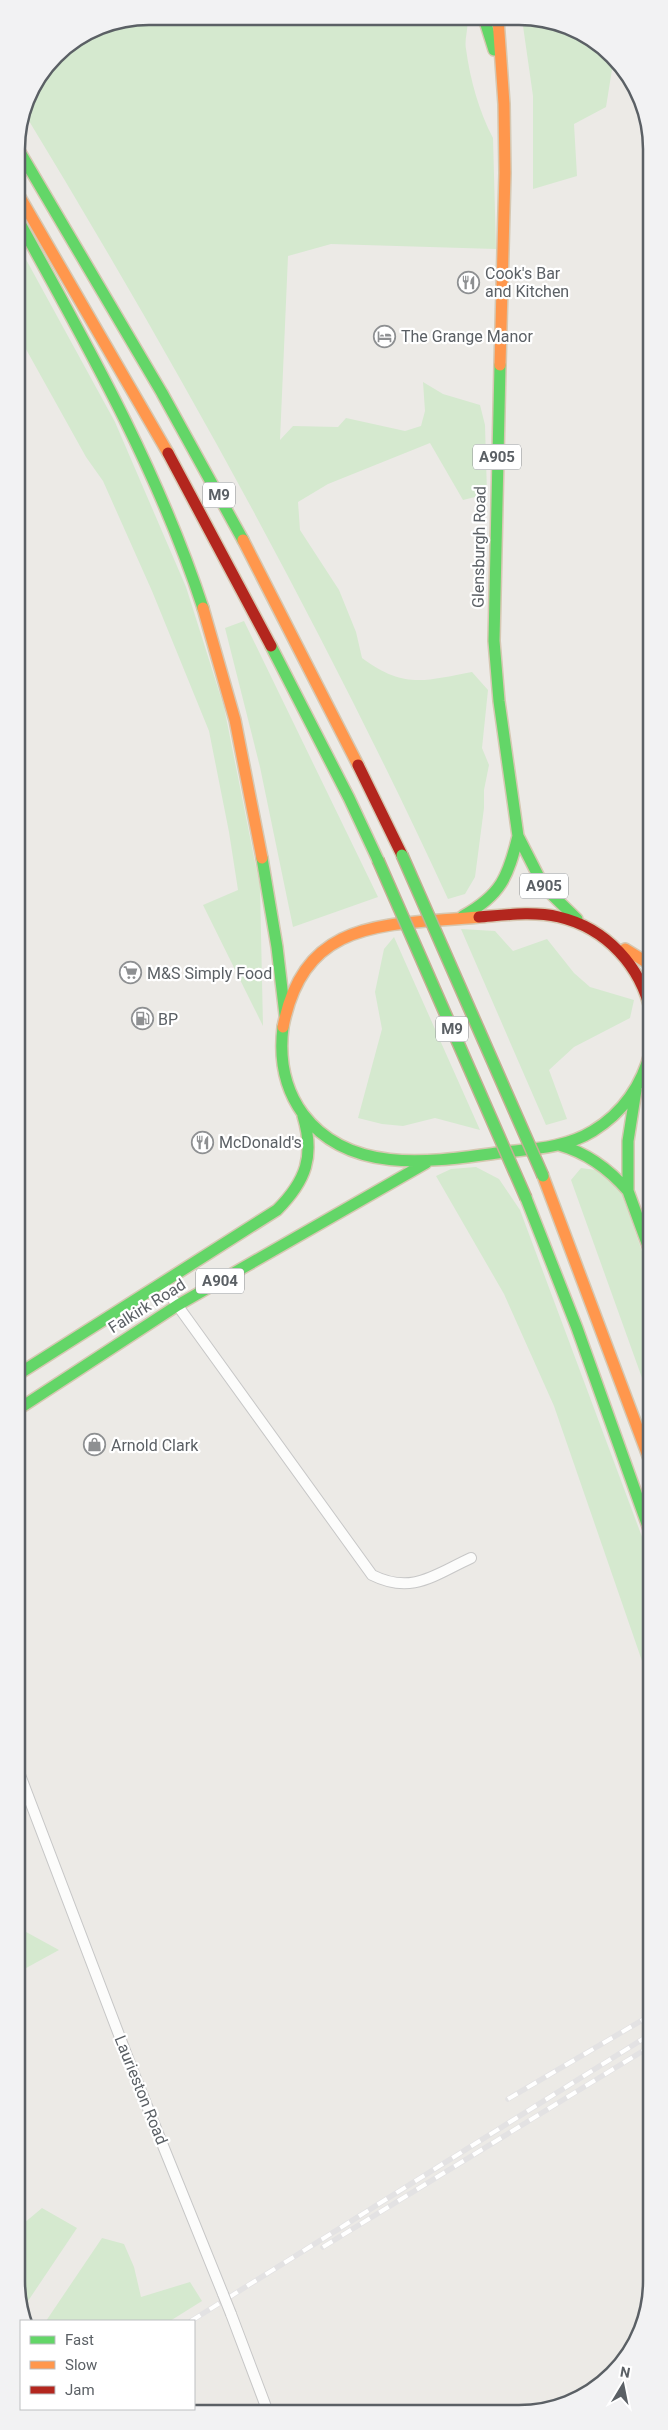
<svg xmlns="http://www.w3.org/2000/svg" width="668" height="2430" viewBox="0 0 668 2430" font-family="Roboto,sans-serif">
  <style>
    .green { fill: #d5e9cf }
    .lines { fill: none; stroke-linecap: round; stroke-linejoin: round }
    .street-casing { stroke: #c7c7c7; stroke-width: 12 }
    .fast-casing { stroke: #d6c8b2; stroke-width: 14 }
    .slow-casing { stroke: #d6c8b2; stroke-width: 14 }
    .jam-casing { stroke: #d6c8b2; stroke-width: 14 }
    .street { stroke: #fcfcfb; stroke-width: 10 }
    .fast { stroke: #63d668; stroke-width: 11 }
    .slow { stroke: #ff974d; stroke-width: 11 }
    .jam { stroke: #b3261e; stroke-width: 11 }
    .rail-casing { stroke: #e3e2e3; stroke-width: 5.5 }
    .rail { stroke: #fff; stroke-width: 4; stroke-dasharray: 11; stroke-linecap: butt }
    .street-bridge-casing { stroke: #c7c7c7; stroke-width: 12; stroke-linecap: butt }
    .fast-bridge-casing { stroke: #c4b093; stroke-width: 14; stroke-linecap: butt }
    .street-bridge { stroke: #fcfcfb; stroke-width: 10 }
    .fast-bridge { stroke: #63d668; stroke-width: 11 }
    .labels { text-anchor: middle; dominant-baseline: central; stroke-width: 4.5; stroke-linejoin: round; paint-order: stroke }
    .shield { fill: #fff; stroke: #8c9093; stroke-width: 1 }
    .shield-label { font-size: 15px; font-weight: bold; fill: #5b6065 }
    .poi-label { font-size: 16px; fill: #5b6065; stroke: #fff; text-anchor: start }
    .street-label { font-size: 16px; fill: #5b6065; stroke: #fff }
    .rim { fill: none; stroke: #5b6065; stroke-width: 2.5 }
  </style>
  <rect width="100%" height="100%" fill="#eceae6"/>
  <path class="green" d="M149,16l318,2c2,10 -3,21 -1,31 4,30 13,63 27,89l3,111 -165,-5 -43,12 -8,184 13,-14 45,1 8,-9 59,13 16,-5 4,-15 -2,-29 20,12 37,11 5,20 2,69 -24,6 -33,-57 -102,41 -30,18 2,28 39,60 17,42 6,26c42,31 62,23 110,14l16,18 -6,58 7,17 -5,25v18l-9,69 -10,17 -17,5c-125,-271 -270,-533 -425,-788l3,-13 29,-43 43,-29z
    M522,19c42,0 61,13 92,38l-8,50 -32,17 3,52 -44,13v-93z
    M17,243l98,179 71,165 38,120 36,180 3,139 -60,-121 35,-15 -9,-58 -20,-101 -57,-140 -49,-110 -17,-24 -69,-124z
    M244,621l134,276 -85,30 -33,-160 -35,-139z
    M461,929l34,2 18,20 34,-12 27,34 16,14 44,13 -4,18 -56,29 -25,23 18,49 -21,6z
    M394,937l86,193 -45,-12 -32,8 -21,-2 -24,-6 24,-89 -7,-37 9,-43z
    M476,1167l23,12 21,31 131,351v126l-97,-281 -50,-112 -68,-118 15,-7z
    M581,1168l22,3 18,20 30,86v126l-80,-223z
    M17,1927l42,23 -42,23z
    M42,2208l35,20 -55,82 -5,-11v-70z
    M102,2238l22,6 10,23 7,30 49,-15 12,19 -32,20h-124z"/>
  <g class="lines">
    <defs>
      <path id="street" d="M162,1284l210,291c40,20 62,0 99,-17
        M17,1767l115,302 91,225
        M231,2314l37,98"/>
      <path id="fast" d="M484,18l10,32
        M17,147l145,246 81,147
        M17,218c70,127 141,252 186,390
        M500,365l-6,276 5,60 19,135 26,51 33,32
        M271,646l78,152 29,62
        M262,858l15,89 8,68
        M463,916c38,-21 45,-39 55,-80
        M283,1027c-4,32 1,61 20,87 46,61 128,48 194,39 32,-4 67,-4 96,-22 31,-19 49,-46 58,-81
        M636,1090l-8,51v50l23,63
        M559,1145c29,8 50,24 69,46
        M526,1198l51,130 74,207
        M17,1375l260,-165c29,-29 38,-54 26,-94
        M17,1410l161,-105 248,-142"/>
      <path id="slow" d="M498,19l6,85 1,69 -5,192
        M17,192l151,261
        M243,540l115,225
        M203,608l32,112 27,138
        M625,949l26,16
        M283,1027c22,-112 105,-101 196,-110
        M543,1176l108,288"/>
      <path id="jam" d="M168,453l103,193
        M358,765l44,90
        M479,917c26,-2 54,-6 80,0 47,11 82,49 92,96"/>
    </defs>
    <use href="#street" class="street-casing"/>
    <use href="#fast" class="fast-casing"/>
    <use href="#slow" class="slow-casing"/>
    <use href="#jam" class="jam-casing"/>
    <use href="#street" class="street"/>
    <use href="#fast" class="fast"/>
    <use href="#slow" class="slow"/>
    <use href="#jam" class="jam"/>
    <defs>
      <path id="rail" d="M508,2099l143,-84
        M323,2247l328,-201
        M191,2321l460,-287"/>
    </defs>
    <use href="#rail" class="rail-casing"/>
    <use href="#rail" class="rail"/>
    <defs>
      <path id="street-bridge" d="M223,2294l8,20"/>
      <path id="fast-bridge" d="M402,855l141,321
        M378,860l148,338"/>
    </defs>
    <use href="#street-bridge" class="street-bridge-casing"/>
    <use href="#fast-bridge" class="fast-bridge-casing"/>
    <use href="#street-bridge" class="street-bridge"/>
    <use href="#fast-bridge" class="fast-bridge"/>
  </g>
  <defs>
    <symbol id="restaurant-ring" viewBox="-11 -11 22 22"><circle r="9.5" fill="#fff" stroke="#8e9092" stroke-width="1.5"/><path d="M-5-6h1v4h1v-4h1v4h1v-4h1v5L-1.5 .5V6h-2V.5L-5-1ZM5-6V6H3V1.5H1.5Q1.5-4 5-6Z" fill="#8e9092"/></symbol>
    <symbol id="hotel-ring" viewBox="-11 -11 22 22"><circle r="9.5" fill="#fff" stroke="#8e9092" stroke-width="1.5"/><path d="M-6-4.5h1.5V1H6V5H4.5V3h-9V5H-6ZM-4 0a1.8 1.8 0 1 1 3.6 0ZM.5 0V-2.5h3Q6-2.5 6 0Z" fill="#8e9092"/></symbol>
    <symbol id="supermarket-ring" viewBox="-11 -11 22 22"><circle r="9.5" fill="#fff" stroke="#8e9092" stroke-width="1.5"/><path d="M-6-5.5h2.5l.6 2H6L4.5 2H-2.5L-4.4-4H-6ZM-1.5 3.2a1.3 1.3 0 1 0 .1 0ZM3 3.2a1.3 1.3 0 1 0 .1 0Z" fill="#8e9092"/></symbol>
    <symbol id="fuel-ring" viewBox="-11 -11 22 22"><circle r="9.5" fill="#fff" stroke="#8e9092" stroke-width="1.5"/><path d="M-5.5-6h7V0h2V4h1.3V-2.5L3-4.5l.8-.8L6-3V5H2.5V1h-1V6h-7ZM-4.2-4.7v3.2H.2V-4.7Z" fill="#8e9092"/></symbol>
    <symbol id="shop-ring" viewBox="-11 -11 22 22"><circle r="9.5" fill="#fff" stroke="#8e9092" stroke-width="1.5"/><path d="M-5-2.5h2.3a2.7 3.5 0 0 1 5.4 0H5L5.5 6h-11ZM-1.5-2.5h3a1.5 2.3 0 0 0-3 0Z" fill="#8e9092"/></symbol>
  </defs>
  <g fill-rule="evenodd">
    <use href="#restaurant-ring" x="456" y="270" width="25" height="25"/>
    <use href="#hotel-ring" x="372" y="324" width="25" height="25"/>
    <use href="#supermarket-ring" x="118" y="960" width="25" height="25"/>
    <use href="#fuel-ring" x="130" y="1006" width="25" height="25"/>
    <use href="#restaurant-ring" x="190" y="1130" width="25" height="25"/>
    <use href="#shop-ring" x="82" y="1432" width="25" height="25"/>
  </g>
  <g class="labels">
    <g class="shield">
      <rect x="473" y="444.5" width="48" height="25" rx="4"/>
      <rect x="203" y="482.5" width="32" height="25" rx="4"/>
      <rect x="520" y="873.5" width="48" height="25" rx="4"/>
      <rect x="436" y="1016.5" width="32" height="25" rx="4"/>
      <rect x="196" y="1268.5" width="48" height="25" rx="4"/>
    </g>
    <g class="shield-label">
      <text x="497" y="457">A905</text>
      <text x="219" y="495">M9</text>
      <text x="544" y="886">A905</text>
      <text x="452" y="1029">M9</text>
      <text x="220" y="1281">A904</text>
    </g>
    <g class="poi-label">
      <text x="485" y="273">Cook's Bar<tspan x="485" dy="18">and Kitchen</tspan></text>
      <text x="401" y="336">The Grange Manor</text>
      <text x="147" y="973">M&amp;S Simply Food</text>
      <text x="158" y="1019">BP</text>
      <text x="219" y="1142">McDonald's</text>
      <text x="111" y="1445">Arnold Clark</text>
    </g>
    <g class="street-label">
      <text transform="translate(479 547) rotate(-89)">Glensburgh Road</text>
      <text transform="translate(147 1306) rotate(-32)">Falkirk Road</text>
      <text transform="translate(141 2090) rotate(68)">Laurieston Road</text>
    </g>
  </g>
  <path d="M0 0H668V2430H0ZM149 25H519A124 124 0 0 1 643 149V2281A124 124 0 0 1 519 2405H149A124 124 0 0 1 25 2281V149A124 124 0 0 1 149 25Z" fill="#f2f2f3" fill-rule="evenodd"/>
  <path class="rim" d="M149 25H519A124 124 0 0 1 643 149V2281A124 124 0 0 1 519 2405H149A124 124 0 0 1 25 2281V149A124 124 0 0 1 149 25Z"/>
  <rect x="20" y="2320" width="175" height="90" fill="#ffffff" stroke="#bdbfc1"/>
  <rect x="30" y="2336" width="25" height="8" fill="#63d668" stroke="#bdbfc1"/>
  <text x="65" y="2345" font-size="15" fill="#5b6065">Fast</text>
  <rect x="30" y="2361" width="25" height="8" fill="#ff974d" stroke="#bdbfc1"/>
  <text x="65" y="2370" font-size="15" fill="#5b6065">Slow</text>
  <rect x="30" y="2386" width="25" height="8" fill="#b3261e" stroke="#bdbfc1"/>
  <text x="65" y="2395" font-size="15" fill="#5b6065">Jam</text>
  <g transform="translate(623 2385) rotate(10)" stroke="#ffffff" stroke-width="4" paint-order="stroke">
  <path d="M0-4L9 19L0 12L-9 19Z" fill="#5b6065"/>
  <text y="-8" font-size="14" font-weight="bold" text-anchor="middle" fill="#5b6065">N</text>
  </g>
</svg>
